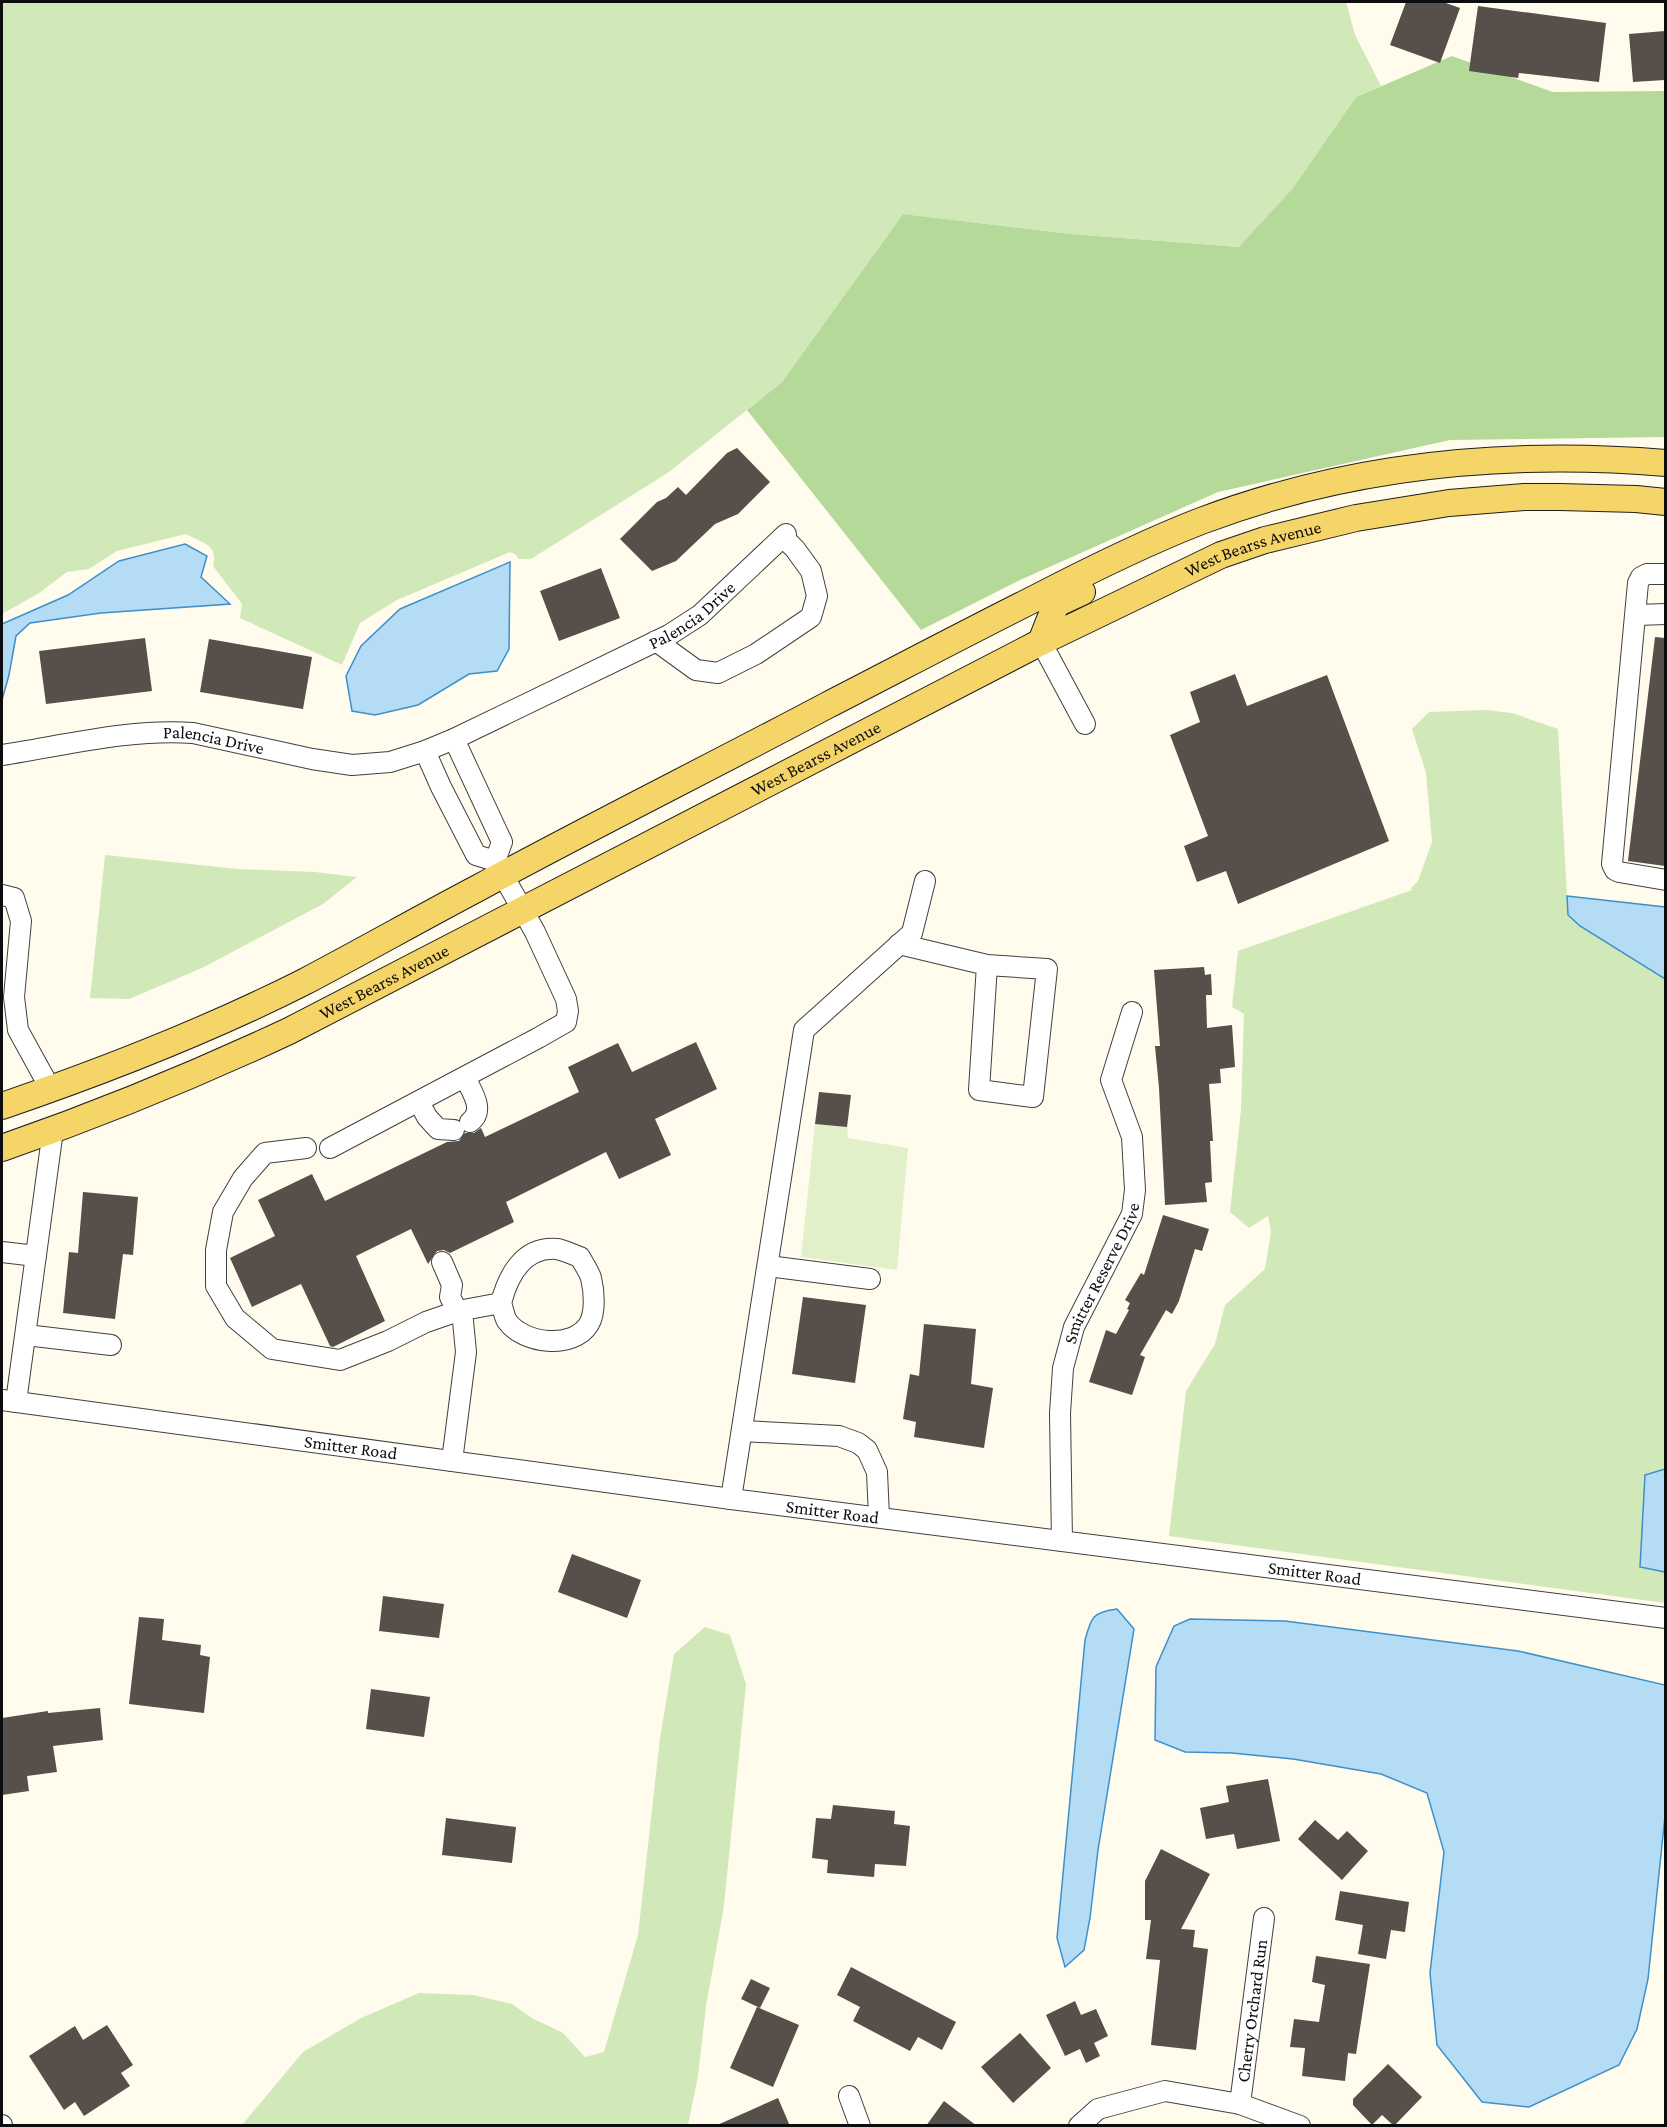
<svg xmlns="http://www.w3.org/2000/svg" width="1667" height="2127" viewBox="0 0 1667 2127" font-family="'Crimson Pro',serif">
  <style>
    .green { fill: #d1e8b9 }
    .forest { fill: #b4d998 }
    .pitch { fill: #e2f0ca }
    .water { fill: #b4dcf5; stroke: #3d90ca; stroke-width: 1.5 }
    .building { fill: #564f4a }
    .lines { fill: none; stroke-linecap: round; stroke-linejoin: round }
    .minor-casing { stroke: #404040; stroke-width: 22 }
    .major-casing { stroke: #1e1e1e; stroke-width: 28 }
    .minor { stroke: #fff; stroke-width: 20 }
    .major { stroke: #f5d468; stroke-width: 26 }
    .labels { text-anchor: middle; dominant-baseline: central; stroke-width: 6; stroke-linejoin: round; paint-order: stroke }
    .street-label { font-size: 18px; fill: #0d0d0d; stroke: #fff }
  </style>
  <rect width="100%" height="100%" fill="#fffcee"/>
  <path class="green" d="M2,2h1344l9,33 26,51 -25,11 -63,91 -53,59 -169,-13 -168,-20 -121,168 -113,90 -138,87h-12l-4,-5 -5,-2 -113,48 -37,23 -18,42 -102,-47 2,-14 -29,-38c5,-22 -9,-22 -27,-32l-69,17 -28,18 -22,3 -28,21 -37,21z
    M1486,710l26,3 46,16 10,186 97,64 1,490 -21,6 -5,92 25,5v31l-496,-67 17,-145 29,-47 10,-39 40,-36 6,-37 -3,-16 -19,12 -19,-16 11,-102 3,-96 -12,-7 6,-56 174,-61 -1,-2 7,-7 14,-39 -6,-69 -14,-44 17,-17z
    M105,855l133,14 77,3 42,5 -34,27 -121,64 -73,31 -39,-1z
    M705,1627l25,8 16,49 -22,222 -18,100 -8,70 -10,49h-446l61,-73 58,-34 58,-25 54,2 39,9 20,14 31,15 22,24 19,-5 34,-117 22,-197 14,-84z"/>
  <path class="forest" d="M1452,56l101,36 112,-1v346l-215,3 -232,52 -198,88 -99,50 -174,-220 35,-28 121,-168 168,20 168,13 54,-59 63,-91z"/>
  <path class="pitch" d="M815,1124l32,3 1,11 60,10 -11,122 -96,-13z"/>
  <path class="water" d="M185,544l22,12 -6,21 29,27 -129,9 -71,10 -14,13 -7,39 -7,25v-76l66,-29 51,-34z
    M510,562l-1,87 -12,22 -28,3 -51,31 -43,10 -23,-4 -6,-35 15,-30 39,-37z
    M1567,896l98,11v72l-85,-53 -12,-11z
    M1665,1469h1l-1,103 -25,-5 5,-92z
    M1117,1609l17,20 -36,221 -8,68 -6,32 -19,17 -8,-29 28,-298c6,-23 8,-28 32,-31z
    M1190,1619l95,2 233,30 147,34v131l-17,163 -11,50 -18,36 -90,42 -47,-5 -45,-57 -7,-72 14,-121 -17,-59 -46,-19 -88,-15 -61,-6 -47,-1 -30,-12 1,-73 18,-41z"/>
  <path class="building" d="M1406,2h37l17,6 -20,55 -50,-18z
    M1478,6l128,17 -7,59 -80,-9 -1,5 -49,-7z
    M1665,31v49l-32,2 -4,-48z
    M737,448l33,34 -32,32 -23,10 -39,37 -24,10 -32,-32 37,-37 9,-4 12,-11 8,8 41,-42z
    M601,568l19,50 -61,23 -19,-50z
    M1655,637l10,1v228l-37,-5z
    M145,638l7,53 -106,13 -7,-53z
    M209,639l103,18 -9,52 -103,-17z
    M1235,674l12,32 80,-31 62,166 -151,63 -12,-33 -29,11 -13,-36 24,-10 -38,-101 30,-13 -10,-30z
    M1204,967l1,8 6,-1 1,21h-6l1,33 25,-3 3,42 -15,2 1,14 -12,1 4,57h-3l2,41 -7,1 2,19 -42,3 -6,-117 -4,-42h5l-6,-76z
    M696,1042l21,47 -62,30 16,36 -52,24 -13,-27 -100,50 8,20 -64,31 -6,-3 -7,1 -9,13 -17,-35 -55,27 29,65 -52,26 -3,-1 -29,-62 -49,23 -22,-49 45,-22 -17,-36 54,-26 13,27 122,-59 12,-1 6,-8h9l7,-5 4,9 94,-45 -11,-25 50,-24 14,29z
    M819,1092l32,3 -4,32 -32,-3z
    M83,1192l55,5 -5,58 -10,-1 -8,65 -52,-6 6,-61 9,1z
    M1163,1215l46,14 -7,22 -7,-2 -16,52 -7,13 -6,-4 -26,45 5,2 -13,38 -43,-13 17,-52 10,4 13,-24 -2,-1 3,-6 -5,-3 16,-27 3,2z
    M803,1297l63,8 -11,78 -63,-9z
    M924,1324l52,5 -5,55 22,4 -9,60 -70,-11 2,-15 -13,-3 7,-45 9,2z
    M572,1554l69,26 -14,38 -69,-26z
    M383,1596l61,8 -5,34 -60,-7z
    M139,1617l25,2 -2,21 39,5 -1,10 10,2 -6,56 -75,-9z
    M371,1689l59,8 -6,40 -58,-8z
    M100,1708l3,32 -50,6 4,26 -30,4 2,15 -27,4v-77l46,-7v2z
    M1268,1779l12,62 -43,8 -3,-15 -28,5 -6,-31 29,-6 -3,-16z
    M833,1805l62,6 -1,13 16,2 -4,40 -31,-2 -1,13 -47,-4 1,-13 -16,-2 4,-40 15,1z
    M446,1818l70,9 -4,36 -70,-8z
    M1315,1820l23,20 9,-9 21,20 -26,29 -44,-41z
    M1161,1849l49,25 -29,55 14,1 -2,17 15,2 -12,101 -45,-5 9,-85 -14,-1 5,-39h-6v-39z
    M1340,1891l69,11 -4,30 -14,-2 -5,29 -28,-5 5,-29 -28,-5z
    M1316,1956l54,8 -14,90 -8,-1 -3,28 -43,-5 3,-28 -15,-1 4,-28 25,3 6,-37 -13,-3z
    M851,1967l105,55 -14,28 -24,-13 -8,14 -57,-30 7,-14 -23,-12z
    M751,1979l19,9 -10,20 -19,-9z
    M1075,2001l6,14 15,-6 12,27 -14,7 6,13 -14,7 -6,-14 -15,7 -19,-41z
    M757,2007l42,18 -26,62 -43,-19z
    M107,2025l26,40 -12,8 9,13 -46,30 -9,-14 -11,8 -35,-54 46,-30 8,14z
    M1020,2033l31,35 -38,35 -32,-36z
    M1388,2064l34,33 -28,29 -12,-11 -10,10 -19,-20v-6z
    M778,2098l12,28h-75z
    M944,2101l33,25h-51z"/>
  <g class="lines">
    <defs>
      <g id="minor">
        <path d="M1666,574h-19l-6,3 -3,6 -26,281 3,6 4,2 47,8"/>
        <path d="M1637,615l29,-1"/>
        <path d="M656,641l40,29 22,3 38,-19 55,-37 6,-21 -6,-25 -16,-22 -12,-12"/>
        <path d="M1041,642l44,82"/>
        <path d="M454,739l48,103 -7,19"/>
        <path id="s1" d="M2,755c60,-9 130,-27 191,-22l119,26 40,6 38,-3 35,-11 29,-12 215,-104 31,-20 86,-81"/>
        <path d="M2,895l12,3 7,23 -7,76 4,33 33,60"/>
        <path d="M899,944l88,21 -8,125 54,7 14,-128 -60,-4"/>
        <path d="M465,1077c6,14 21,33 5,45"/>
        <path d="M419,1102l8,15 11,12 16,1"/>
        <path d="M306,1148l-41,5 -22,25 -20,34 -7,38v36l19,32 37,31 68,11 48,-19 38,-19 32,-11 43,-8c2,5 3,13 6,18 16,23 66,29 82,3 7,-12 5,-34 2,-46 -2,-7 -8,-15 -11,-21 -7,-2 -16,-7 -23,-8 -34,-3 -49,27 -56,54"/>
        <path d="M330,1148l208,-110 28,-16 2,-11 -2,-12 -31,-67 -40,-71 -19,-6 -35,-68 -16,-36"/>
        <path d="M2,1252l34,4"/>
        <path d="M442,1262l10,23 -2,12 13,24 3,31 -14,109"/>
        <path d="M768,1266l102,13"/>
        <path d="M26,1335l85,10"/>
        <path id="s2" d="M2,1400l729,99 935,119"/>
        <path d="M16,1402l37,-272"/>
        <path d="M742,1431l97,5 19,7 9,7 10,22 2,45"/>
        <path d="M731,1499l73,-469 108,-97 13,-52"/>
        <path id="s3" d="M1062,1541l-2,-128 3,-45 11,-41 58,-113 3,-24 -3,-53 -21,-57 21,-68"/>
        <path d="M849,2096l11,30"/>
        <path id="s4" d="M1240,2104l24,-186"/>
        <path d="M2,2125v1"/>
        <path d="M1079,2126l19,-17 67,-18 75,13 60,22"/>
      </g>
      <g id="major">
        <path d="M1041,642l15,-38 26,-12"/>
        <path d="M2,1106c102,-35 205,-75 302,-124 59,-31 117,-64 176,-95 114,-62 231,-120 346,-181 70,-36 140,-73 210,-108 54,-28 108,-55 165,-77 148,-56 308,-71 465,-58"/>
        <path id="s5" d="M2,1148c98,-34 193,-73 287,-117l752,-389 180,-87 44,-15 91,-22 93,-15 75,-6h36l76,2 30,3"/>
      </g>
    </defs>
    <use href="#minor" class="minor-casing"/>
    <use href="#major" class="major-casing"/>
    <use href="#minor" class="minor"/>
    <use href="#major" class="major"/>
  </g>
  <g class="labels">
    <g class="street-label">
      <text stroke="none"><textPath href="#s5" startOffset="1389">West Bearss Avenue</textPath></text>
      <text stroke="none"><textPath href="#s1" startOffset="730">Palencia Drive</textPath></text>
      <text stroke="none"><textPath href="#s1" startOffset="214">Palencia Drive</textPath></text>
      <text stroke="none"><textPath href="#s5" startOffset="903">West Bearss Avenue</textPath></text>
      <text stroke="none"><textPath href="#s5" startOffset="417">West Bearss Avenue</textPath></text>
      <text stroke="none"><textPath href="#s3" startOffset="276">Smitter Reserve Drive</textPath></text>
      <text stroke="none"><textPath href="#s2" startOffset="352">Smitter Road</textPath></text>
      <text stroke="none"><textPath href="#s2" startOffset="838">Smitter Road</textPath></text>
      <text stroke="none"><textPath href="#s2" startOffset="1324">Smitter Road</textPath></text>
      <text stroke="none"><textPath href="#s4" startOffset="94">Cherry Orchard Run</textPath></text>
    </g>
  </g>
  <rect width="1667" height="2127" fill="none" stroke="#0d0d0d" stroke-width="6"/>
</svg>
